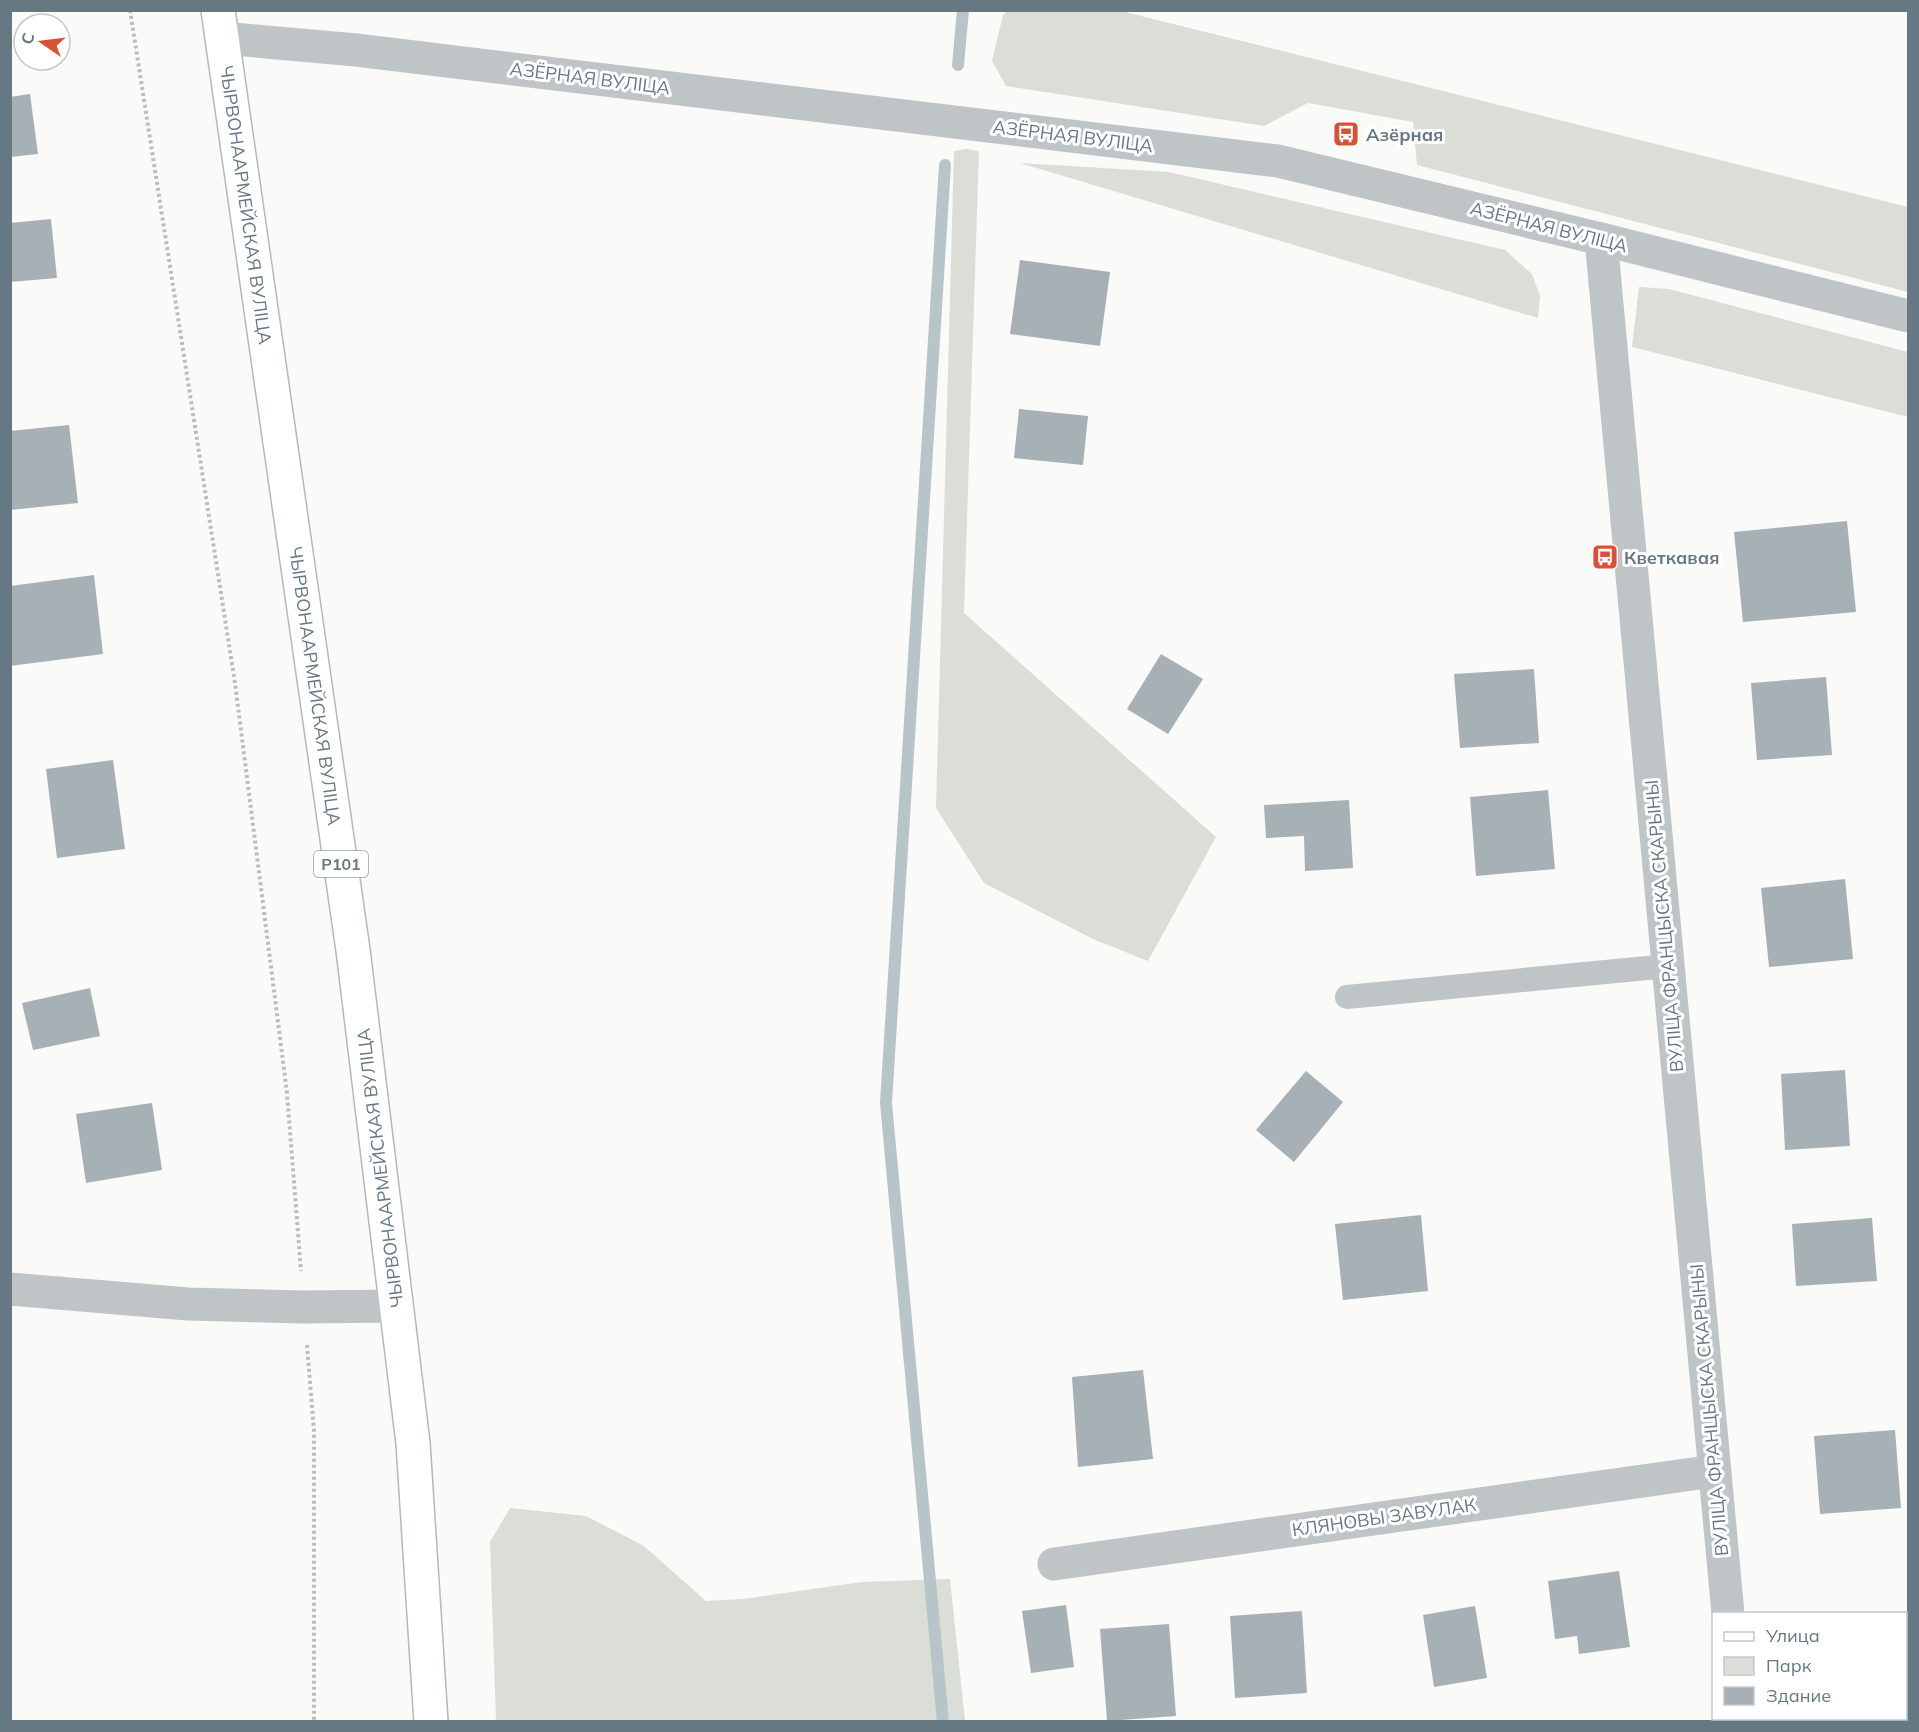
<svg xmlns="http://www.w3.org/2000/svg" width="1919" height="1732" viewBox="0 0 1919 1732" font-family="Mulish,sans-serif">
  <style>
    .green { fill: #daded7 }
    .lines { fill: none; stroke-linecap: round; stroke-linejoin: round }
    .stream { stroke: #b8c5c8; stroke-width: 12 }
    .building { fill: #a6b0b5 }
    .primary-casing { stroke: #b3b9bc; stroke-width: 36 }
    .path { stroke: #babec0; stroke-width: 4; stroke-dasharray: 3 3; stroke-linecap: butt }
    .service { stroke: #bfc4c7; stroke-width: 24 }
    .minor { stroke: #bfc4c7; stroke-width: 33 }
    .tertiary { stroke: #bfc4c7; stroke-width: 33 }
    .primary { stroke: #fff; stroke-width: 33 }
    .labels { text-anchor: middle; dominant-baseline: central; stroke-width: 6; stroke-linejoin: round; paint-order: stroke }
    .shield { fill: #fff; stroke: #94a0a7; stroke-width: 1.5 }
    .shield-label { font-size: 16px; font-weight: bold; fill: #667881 }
    .street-label { font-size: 18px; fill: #667881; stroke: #fff }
    .poi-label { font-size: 18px; font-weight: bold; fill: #667881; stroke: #fff; text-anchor: start }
  </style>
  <rect width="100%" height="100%" fill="#fafaf8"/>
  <path class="green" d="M1009,10l112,1 787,196v85l-491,-127 -4,-43 -105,-19 -44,23 -258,-40 -14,-25 11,-46z
    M966,149l13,2 -15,462 252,224 -68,124 -55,-22 -109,-56 -48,-75 18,-657z
    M1020,163l149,9 336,78 27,24 8,22 -2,22z
    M1639,287l30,2 239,63v65l-276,-70z
    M510,1508l76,8 58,30 62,55 37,-2 119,-17 88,-3 15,142h-469l-6,-179z"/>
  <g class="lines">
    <path class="stream" d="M958,65l5,-55
      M943,1722l-57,-619 59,-938"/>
  </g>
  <path class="building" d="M30,94l8,60 -28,3v-60z
    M51,219l6,59 -47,4v-59z
    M1020,260l90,12 -10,74 -90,-12z
    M1019,409l69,7 -5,49 -69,-7z
    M69,425l9,78 -68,7v-79z
    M1847,521l9,91 -113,10 -9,-90z
    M94,575l9,79 -93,12v-80z
    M1161,654l42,25 -35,55 -41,-25z
    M1534,669l5,74 -79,5 -6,-74z
    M1826,677l6,78 -75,5 -6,-77z
    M113,760l12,89 -68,9 -11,-89z
    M1548,790l7,79 -79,7 -6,-79z
    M1349,800l4,68 -48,3 -1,-35 -38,2 -2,-33z
    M1845,879l8,80 -84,8 -8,-79z
    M90,988l10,48 -67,14 -11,-47z
    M1845,1070l5,76 -65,4 -4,-76z
    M1306,1071l37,31 -49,60 -38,-32z
    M152,1103l10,67 -76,13 -10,-69z
    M1421,1215l7,76 -85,9 -8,-76z
    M1872,1218l5,63 -81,5 -4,-62z
    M1143,1370l10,89 -75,8 -6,-90z
    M1895,1430l6,78 -81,6 -6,-78z
    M1619,1571l11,76 -51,7 -2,-18 -22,3 -7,-58z
    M1066,1605l8,62 -43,6 -9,-62z
    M1475,1606l12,72 -53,9 -11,-72z
    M1302,1611l5,82 -72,5 -5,-82z
    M1169,1624l7,92 -69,5 -7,-92z
    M1906,1683h2v39h-62v-4h60z"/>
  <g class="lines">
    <defs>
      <path id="primary" d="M218,10l135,940 60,493 18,279"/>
    </defs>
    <use href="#primary" class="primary-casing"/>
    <path class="path" d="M130,10l105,673 52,410 14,178
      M307,1345l7,86v291"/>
    <path class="service" d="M1347,997l321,-31"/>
    <path class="minor" d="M1601,239l307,77
      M10,1289l178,15 116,3 93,-1
      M1054,1564l660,-93"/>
    <path class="tertiary" d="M222,38l134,12 922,111 323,78 127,1375
      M1738,1718l1,4"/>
    <use href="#primary" class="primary"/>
  </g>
  <defs>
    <symbol id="bus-square" viewBox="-11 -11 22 22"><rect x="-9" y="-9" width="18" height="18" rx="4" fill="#db4e37" stroke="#fff"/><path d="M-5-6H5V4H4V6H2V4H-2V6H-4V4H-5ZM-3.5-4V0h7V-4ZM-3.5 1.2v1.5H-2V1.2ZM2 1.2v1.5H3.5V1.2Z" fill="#fff"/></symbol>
  </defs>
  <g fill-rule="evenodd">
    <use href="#bus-square" x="1331" y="119" width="30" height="30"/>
    <use href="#bus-square" x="1590" y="542" width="30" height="30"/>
  </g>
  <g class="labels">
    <rect class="shield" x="314" y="851" width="54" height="26" rx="4.5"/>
    <g class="shield-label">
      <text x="341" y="864">Р101</text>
    </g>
    <g class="street-label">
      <text transform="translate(590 78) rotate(7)">АЗЁРНАЯ ВУЛІЦА</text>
      <text transform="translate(1073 136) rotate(7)">АЗЁРНАЯ ВУЛІЦА</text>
      <text transform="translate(246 205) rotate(82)">ЧЫРВОНААРМЕЙСКАЯ ВУЛІЦА</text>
      <text transform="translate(1549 227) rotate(14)">АЗЁРНАЯ ВУЛІЦА</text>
      <text transform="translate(315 686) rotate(82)">ЧЫРВОНААРМЕЙСКАЯ ВУЛІЦА</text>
      <text transform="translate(1664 926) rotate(-95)">ВУЛІЦА ФРАНЦЫСКА СКАРЫНЫ</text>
      <text transform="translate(380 1168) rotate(-97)">ЧЫРВОНААРМЕЙСКАЯ ВУЛІЦА</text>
      <text transform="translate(1709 1410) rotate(-95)">ВУЛІЦА ФРАНЦЫСКА СКАРЫНЫ</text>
      <text transform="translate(1384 1517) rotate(-8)">КЛЯНОВЫ ЗАВУЛАК</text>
    </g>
    <g class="poi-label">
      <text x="1366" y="134">Азёрная</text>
      <text x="1624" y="557">Кветкавая</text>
    </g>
  </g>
  <rect width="1919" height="1732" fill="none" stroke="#667881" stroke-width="24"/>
  <rect x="1712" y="1612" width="195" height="108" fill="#ffffff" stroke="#c2c9cd" stroke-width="1.5"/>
  <rect x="1724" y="1632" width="30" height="9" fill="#ffffff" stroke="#c2c9cd" stroke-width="1.5"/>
  <text x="1766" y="1642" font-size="18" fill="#667881">Улица</text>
  <rect x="1724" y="1657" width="30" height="18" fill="#daded7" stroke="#c2c9cd" stroke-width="1.5"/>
  <text x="1766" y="1672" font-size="18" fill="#667881">Парк</text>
  <rect x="1724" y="1687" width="30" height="18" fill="#a6b0b5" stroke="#c2c9cd" stroke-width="1.5"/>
  <text x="1766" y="1702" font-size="18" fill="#667881">Здание</text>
  <g transform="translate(42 42) rotate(284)"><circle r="28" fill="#ffffff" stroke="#c2c9cd" stroke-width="1.5"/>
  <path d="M0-4.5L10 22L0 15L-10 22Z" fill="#db4e37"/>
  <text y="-9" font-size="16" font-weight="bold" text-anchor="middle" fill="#667881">С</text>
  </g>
</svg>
